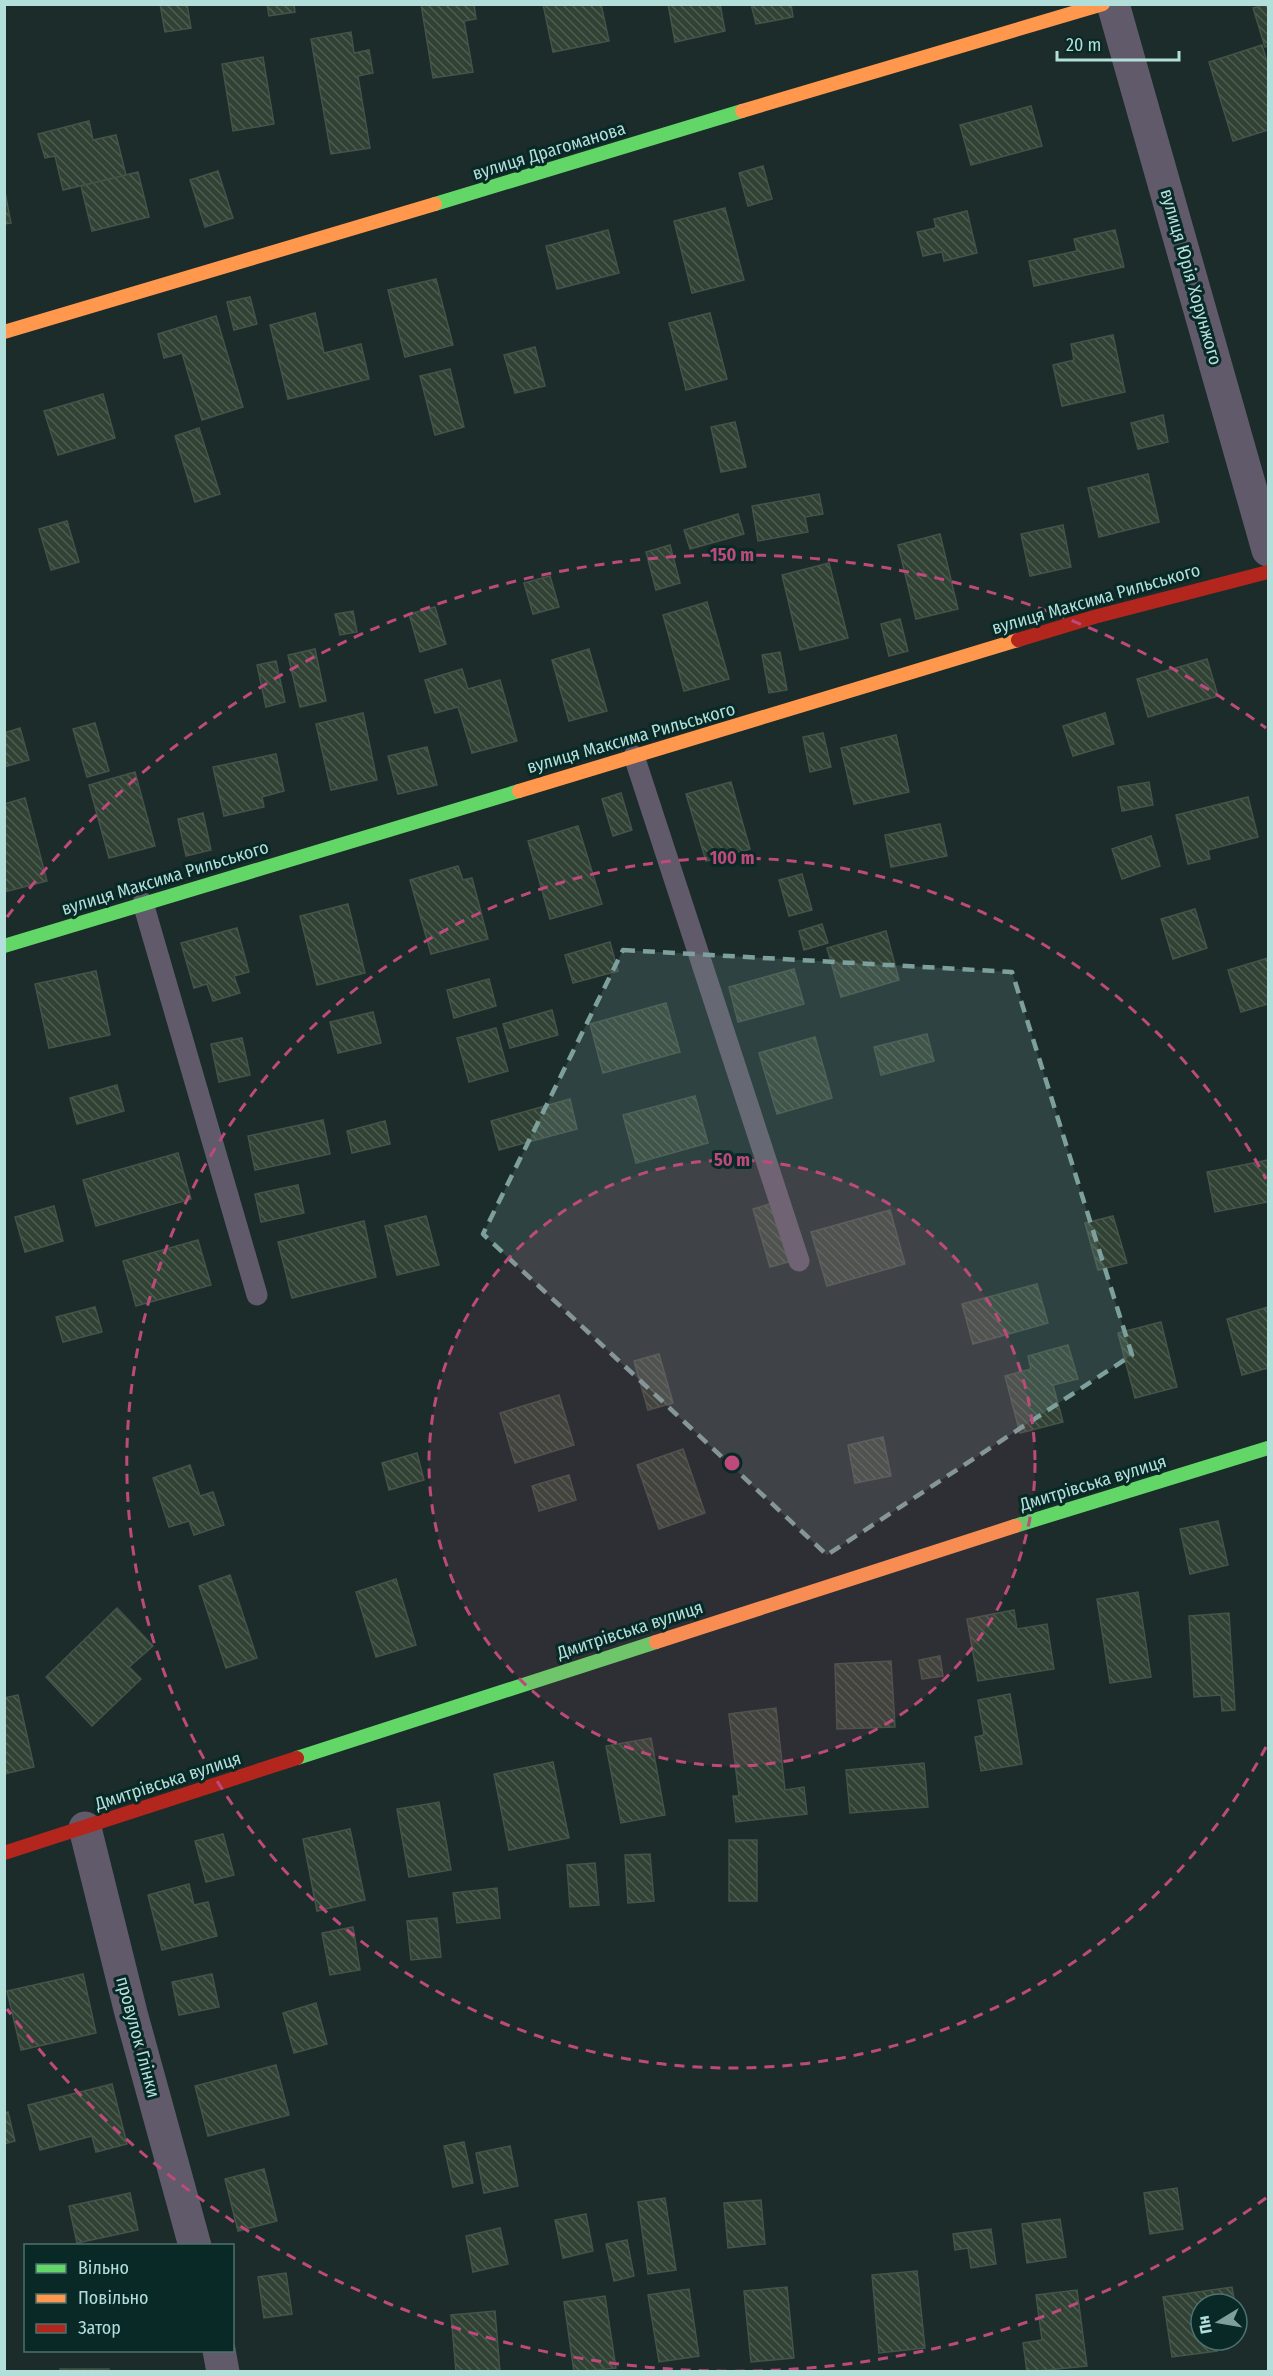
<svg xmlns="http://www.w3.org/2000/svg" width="1273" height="2376" viewBox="0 0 1273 2376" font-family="'Fira Sans Condensed',sans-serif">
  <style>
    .building { fill: url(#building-back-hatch); stroke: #455348; stroke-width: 1.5 }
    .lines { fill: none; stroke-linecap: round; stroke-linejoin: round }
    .lane { stroke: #615a6b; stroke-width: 21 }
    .street { stroke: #615a6b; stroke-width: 33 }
    .fast { stroke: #63d668; stroke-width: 14 }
    .slow { stroke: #ff974d; stroke-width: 14 }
    .jam { stroke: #b3261e; stroke-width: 14 }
    .marked { fill: #7ea09d; fill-opacity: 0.2; stroke: #7ea09d; stroke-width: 4.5; stroke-dasharray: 12 8; stroke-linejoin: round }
    .ring { fill: none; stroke: #be4a7b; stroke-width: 3; stroke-dasharray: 10 8 }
    .labels { text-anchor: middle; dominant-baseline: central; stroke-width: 6; stroke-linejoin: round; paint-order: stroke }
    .street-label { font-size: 18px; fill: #b3dfda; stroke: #092927 }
    .centre { fill: #be4a7b; stroke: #092927; stroke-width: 3 }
    .ring-label { font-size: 18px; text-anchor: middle; font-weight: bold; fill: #be4a7b; stroke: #092927; stroke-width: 6; stroke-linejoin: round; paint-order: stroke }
  </style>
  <defs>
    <pattern id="building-back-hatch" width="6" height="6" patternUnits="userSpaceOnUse" patternTransform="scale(1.5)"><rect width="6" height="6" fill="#314235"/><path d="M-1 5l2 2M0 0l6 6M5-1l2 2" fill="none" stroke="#4c5d52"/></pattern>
  </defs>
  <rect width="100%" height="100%" fill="#1b2c2b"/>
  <path class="building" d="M160,4h27l4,24 -26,4z
    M267,4h27l1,8 -26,4z
    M421,4h53l2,15 -12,2 9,51 -40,6z
    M543,4h58l8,37 -56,11z
    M668,4h52l5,27 -50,11z
    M751,4h40l2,13 -37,7z
    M1268,4v42l-3,1 -12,-39z
    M351,32l3,21 15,-3 4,23 -15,3 12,72 -39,6 -20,-115z
    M1262,45l6,20v65l-35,11 -24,-79z
    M263,57l11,67 -41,7 -11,-67z
    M1031,106l11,40 -71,19 -11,-40z
    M89,121l4,19 23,-5 10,40 -63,15 -8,-34 -10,2 -7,-24z
    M763,166l9,33 -24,7 -9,-33z
    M218,171l15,47 -28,9 -15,-47z
    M138,172l11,45 -57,14 -11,-45z
    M4,187l7,36 -7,1z
    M725,208l19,72 -52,13 -18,-72z
    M967,211l10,42 -33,8 -2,-9 -19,4 -6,-24 19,-4 -2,-9z
    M608,230l11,43 -62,16 -11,-43z
    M1115,230l9,37 -90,19 -5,-25 48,-10 -3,-12z
    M436,279l17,66 -48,12 -17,-67z
    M250,297l7,27 -23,6 -7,-28z
    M315,313l9,40 37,-9 8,35 -81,20 -18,-74z
    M710,313l17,66 -41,11 -17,-67z
    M216,316l27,91 -41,13 -20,-67 -18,5 -6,-24z
    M1113,335l12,57 -63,14 -9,-41 21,-5 -3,-16z
    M535,347l10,39 -30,7 -11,-38z
    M450,369l14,58 -29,8 -15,-59z
    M103,394l12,44 -57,17 -14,-44z
    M1163,415l5,27 -30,7 -7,-26z
    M735,422l11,45 -25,5 -10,-45z
    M199,428l21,66 -25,8 -20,-66z
    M1148,474l11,48 -60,15 -11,-49z
    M819,494l4,20 -18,3 3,15 -50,9 -6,-35z
    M738,514l6,20 -54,15 -6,-19z
    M67,521l12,41 -28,8 -12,-41z
    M1063,525l8,42 -41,9 -9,-42z
    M940,534l18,75 -42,10 -18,-74z
    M670,545l10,38 -24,7 -10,-38z
    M829,563l19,75 -48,12 -18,-75z
    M550,576l9,31 -26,7 -9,-31z
    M707,602l22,77 -45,12 -21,-76z
    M435,607l11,37 -26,8 -11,-38z
    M353,611l4,21 -17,3 -5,-21z
    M900,619l8,32 -19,5 -8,-32z
    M315,649l11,52 -26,6 -12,-52z
    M589,649l18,62 -38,10 -17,-61z
    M780,652l7,38 -18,3 -7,-38z
    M1207,659l11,37 -70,21 -11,-38z
    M276,661l9,41 -19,5 -9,-42z
    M462,669l6,20 32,-9 17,61 -45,12 -14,-46 -23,6 -10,-33z
    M363,713l14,67 -46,10 -15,-66z
    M1105,713l9,31 -41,12 -10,-30z
    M95,723l14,48 -22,6 -14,-48z
    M20,728l9,32 -25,7v-34z
    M823,733l8,34 -21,5 -7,-35z
    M896,735l13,57 -55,12 -13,-56z
    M427,747l10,38 -39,9 -10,-38z
    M276,754l8,37 -22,6 2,10 -40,9 -11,-49z
    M135,772l20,74 -46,12 -20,-73z
    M731,782l19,67 -44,12 -20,-67z
    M1149,782l4,23 -31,6 -4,-24z
    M621,793l11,37 -19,6 -11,-37z
    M1248,797l10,40 -50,13 2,9 -22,5 -12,-49z
    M25,798l22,83 -43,11v-88z
    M203,813l8,37 -25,6 -8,-37z
    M940,824l7,32 -56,11 -6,-32z
    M578,826l24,78 -52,15 -22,-78z
    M1151,836l9,30 -38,13 -10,-30z
    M458,866l5,14 9,-2 16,61 -57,15 -21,-74z
    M802,874l10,36 -23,6 -10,-36z
    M348,904l17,69 -48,12 -17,-69z
    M1195,909l12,39 -34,11 -12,-40z
    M822,924l6,19 -24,7 -5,-19z
    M237,928l12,44 -15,4 6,17 -27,8 -6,-17 -13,4 -13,-45z
    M886,931l13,49 -58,17 -14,-49z
    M610,942l8,29 -45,12 -8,-28z
    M1268,958v46l-27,8 -13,-42z
    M794,969l10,35 -66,18 -9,-35z
    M96,971l14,64 -61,13 -14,-64z
    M489,979l7,27 -42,12 -7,-28z
    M666,1003l14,49 -77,21 -13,-49z
    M552,1010l6,25 -48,13 -7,-24z
    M373,1012l8,31 -43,10 -8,-31z
    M496,1028l12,43 -39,11 -12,-44z
    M927,1034l7,27 -53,14 -7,-28z
    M815,1037l17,61 -55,16 -18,-61z
    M242,1038l8,37 -31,7 -8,-38z
    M117,1085l7,26 -47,13 -7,-26z
    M695,1096l13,47 -72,20 -13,-48z
    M570,1099l7,30 -78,21 -8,-29z
    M323,1120l7,34 -75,16 -7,-34z
    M385,1121l5,23 -38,9 -5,-22z
    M178,1153l13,46 -95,27 -13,-46z
    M1268,1160v42l-53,10 -8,-40z
    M298,1185l6,28 -43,9 -6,-28z
    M787,1199l16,59 -33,9 -17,-58z
    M54,1206l9,35 -38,11 -10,-35z
    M890,1210l15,54 -78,22 -16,-54z
    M426,1216l13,49 -42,10 -12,-49z
    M1113,1216l14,47 -29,7 -13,-47z
    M364,1221l12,56 -84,21 -14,-56z
    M198,1240l13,45 -75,21 -13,-45z
    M1037,1284l11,39 -75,21 -11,-40z
    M95,1307l7,25 -39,10 -7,-25z
    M1268,1307v61l-26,7 -15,-56z
    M1161,1322l16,65 -42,11 -17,-65z
    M1068,1345l10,34 -25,6 10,37 -43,11 -15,-57 26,-7 -3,-13z
    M659,1354l14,49 -25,7 -14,-49z
    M559,1395l15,50 -59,18 -15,-50z
    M883,1437l8,39 -36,7 -7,-38z
    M683,1449l22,64 -46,16 -22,-64z
    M417,1453l7,27 -35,10 -7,-27z
    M190,1465l10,31 13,-4 11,33 -30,10 -5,-14 -20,6 -16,-49z
    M569,1475l7,25 -37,11 -7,-25z
    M1218,1521l10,44 -38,9 -10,-45z
    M230,1575l27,83 -31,10 -27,-82z
    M396,1579l20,66 -40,12 -20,-65z
    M1138,1592l13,85 -41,6 -13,-84z
    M117,1608l36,38 -24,21 12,12 -49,47 -46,-49z
    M1014,1610l3,19 30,-5 7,45 -76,12 -11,-62z
    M1229,1613l6,97 -13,1 -1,-16 -27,2 -5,-81z
    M940,1656l3,20 -21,3 -3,-19z
    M891,1661l4,66 -58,2 -2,-65z
    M1010,1694l12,70 -41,7 -6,-34 9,-2 -6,-35z
    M18,1695l16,72 -30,7v-76z
    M776,1708l9,82 19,-3 3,27 -71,8 -3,-26h6l-10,-82z
    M651,1738l14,77 -44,8 -15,-77z
    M553,1762l16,76 -60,12 -15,-76z
    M924,1763l4,44 -78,6 -4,-43z
    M439,1802l12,68 -42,7 -12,-68z
    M350,1829l15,71 -48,11 -14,-72z
    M223,1834l11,41 -28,7 -11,-41z
    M729,1840h28v61h-28z
    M650,1854l4,47 -26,2 -3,-48z
    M595,1863l4,42 -29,2 -3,-42z
    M189,1884l5,21 14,-3 9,34 -55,14 -14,-55z
    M497,1888l3,30 -43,5 -4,-30z
    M437,1918l4,39 -30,3 -4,-39z
    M353,1927l7,43 -30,5 -8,-42z
    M83,1974l13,59 -75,17 -14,-59z
    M212,1974l7,33 -40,8 -7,-33z
    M316,2003l11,41 -33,9 -11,-40z
    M276,2065l13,50 -81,21 -13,-50z
    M112,2084l15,60 -31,8 -4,-16 -52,14 -12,-45z
    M8,2112l7,29 -11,3v-31z
    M464,2142l9,41 -20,4 -9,-41z
    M510,2146l8,40 -34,7 -8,-40z
    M264,2169l13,52 -39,10 -13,-52z
    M1177,2188l6,41 -33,5 -6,-41z
    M130,2193l8,37 -61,13 -8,-37z
    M665,2198l11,72 -28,4 -10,-72z
    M761,2200l4,44 -37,4 -4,-45z
    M586,2214l7,37 -30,7 -8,-38z
    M1060,2219l6,38 -39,6 -5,-39z
    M500,2228l8,36 -35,8 -7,-36z
    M991,2229l5,35 -25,4 -3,-20 -13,2 -2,-16z
    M627,2240l7,36 -20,5 -8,-37z
    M917,2271l8,77 -46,5 -7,-78z
    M286,2273l6,41 -28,4 -6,-41z
    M787,2287l7,71 -43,4 -7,-71z
    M1232,2287l3,17h-34v36h14l2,11 -45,6 -9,-60z
    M689,2289l10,67 -40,6 -11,-67z
    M1077,2290l10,76 -60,6 -4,-29 19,-3 -6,-45z
    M605,2296l11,72 -42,4 -10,-70z
    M495,2311l5,61h-44l-5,-57z
    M60,2369h49v3h-49z"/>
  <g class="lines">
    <path class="lane" d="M634,756l165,505
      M143,903l114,392"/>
    <path class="street" d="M1113,4l155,546
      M85,1828l46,185 64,233
      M219,2350l4,22"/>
    <path class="fast" d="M435,204l307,-93
      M4,946l515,-155
      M1015,1526l253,-78
      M297,1758l359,-116"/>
    <path class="slow" d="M742,111l361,-107
      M4,332l431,-128
      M519,791l499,-151
      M656,1642l359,-116"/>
    <path class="jam" d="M1018,640l76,-23 174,-45
      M4,1853l293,-95"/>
  </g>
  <path class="marked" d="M623,950l389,22 120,383 -305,200 -344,-321z"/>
  <circle cx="732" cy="1463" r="303" fill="#be4a7b" fill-opacity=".12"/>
  <g class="ring">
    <circle cx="732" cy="1463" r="303"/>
    <path d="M1266 1747A605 605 0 1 1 1266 1179"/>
    <path d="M1266 2198A908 908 0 0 1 7 2009M7 917A908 908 0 0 1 1266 728"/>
  </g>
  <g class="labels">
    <g class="street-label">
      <text transform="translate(549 151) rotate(-17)">вулиця Драгоманова</text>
      <text transform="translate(1191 277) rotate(74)">вулиця Юрія Хорунжого</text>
      <text transform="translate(1096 599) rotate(-16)">вулиця Максима Рильського</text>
      <text transform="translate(631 738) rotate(-16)">вулиця Максима Рильського</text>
      <text transform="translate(165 878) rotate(-17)">вулиця Максима Рильського</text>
      <text transform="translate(1093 1483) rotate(-17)">Дмитрівська вулиця</text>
      <text transform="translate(630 1630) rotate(-18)">Дмитрівська вулиця</text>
      <text transform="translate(168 1781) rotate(-18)">Дмитрівська вулиця</text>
      <text transform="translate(138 2037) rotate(75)">провулок Глінки</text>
    </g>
  </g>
  <circle cx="732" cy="1463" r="9" class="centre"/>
  <g class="ring-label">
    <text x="732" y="561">150 m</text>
    <text x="732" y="864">100 m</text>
    <text x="732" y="1166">50 m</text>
  </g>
  <rect width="1273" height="2376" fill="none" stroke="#b3dfda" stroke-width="12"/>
  <rect x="24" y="2244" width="210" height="108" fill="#092927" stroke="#4d726f" stroke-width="1.5"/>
  <rect x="36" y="2264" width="30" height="9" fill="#63d668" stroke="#4d726f" stroke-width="1.5"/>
  <text x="78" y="2274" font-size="18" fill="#b3dfda">Вільно</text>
  <rect x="36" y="2294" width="30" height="9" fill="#ff974d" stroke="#4d726f" stroke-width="1.5"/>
  <text x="78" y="2304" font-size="18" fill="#b3dfda">Повільно</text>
  <rect x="36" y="2324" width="30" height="9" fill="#b3261e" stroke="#4d726f" stroke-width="1.5"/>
  <text x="78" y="2334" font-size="18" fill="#b3dfda">Затор</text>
  <g transform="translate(1219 2322) rotate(259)"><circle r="28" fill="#092927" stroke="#4d726f" stroke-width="1.5"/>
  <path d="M0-4.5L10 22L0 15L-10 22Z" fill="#7ea09d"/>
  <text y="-9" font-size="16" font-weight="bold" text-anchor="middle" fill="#b3dfda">Пн</text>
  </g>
  <path d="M1057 51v9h122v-9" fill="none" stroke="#b3dfda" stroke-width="3"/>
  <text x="1066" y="51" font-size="18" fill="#b3dfda" stroke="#092927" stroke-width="4.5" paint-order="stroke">20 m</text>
</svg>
